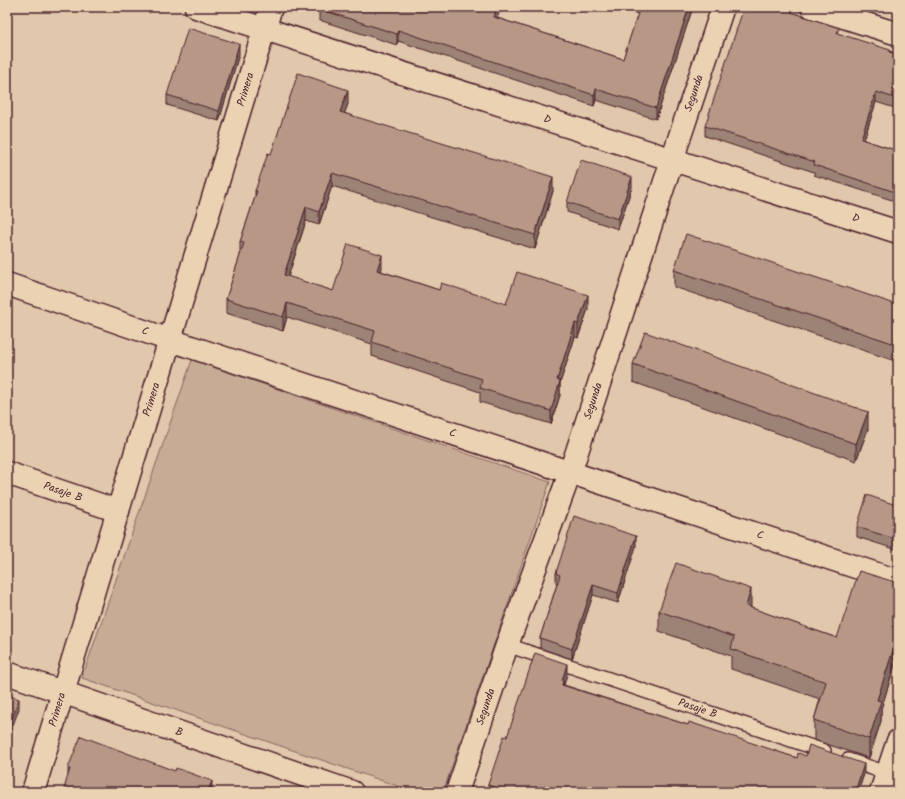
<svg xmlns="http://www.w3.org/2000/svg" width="905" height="799" viewBox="0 0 905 799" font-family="Kalam,sans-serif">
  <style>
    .green { fill: #c8ab95; stroke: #896560 }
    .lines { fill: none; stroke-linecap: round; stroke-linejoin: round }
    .service-casing { stroke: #4a1f2b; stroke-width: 16 }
    .minor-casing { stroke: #4a1f2b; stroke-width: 25 }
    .service { stroke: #ebd2b3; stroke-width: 13 }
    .minor { stroke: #ebd2b3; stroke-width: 22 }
    .wall { fill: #9d8374; stroke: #4a1f2b }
    .shaded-wall { fill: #806a5e; stroke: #4a1f2b }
    .building { fill: #b79887; stroke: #4a1f2b }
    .labels { text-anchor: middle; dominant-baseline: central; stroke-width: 3; stroke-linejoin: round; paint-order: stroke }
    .street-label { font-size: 11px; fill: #4a1f2b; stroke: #ebd2b3 }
  </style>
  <rect width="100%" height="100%" fill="#e1c7ab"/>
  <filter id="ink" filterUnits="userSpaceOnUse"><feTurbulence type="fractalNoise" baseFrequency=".025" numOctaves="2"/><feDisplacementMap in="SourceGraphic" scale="8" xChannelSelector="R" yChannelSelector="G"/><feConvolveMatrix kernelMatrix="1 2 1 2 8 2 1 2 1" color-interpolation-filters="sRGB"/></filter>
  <g filter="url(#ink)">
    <path class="green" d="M192,360l358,122 -107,310h-28l-333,-114z"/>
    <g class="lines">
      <defs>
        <g id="service">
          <path id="s1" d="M507,645l317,106"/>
          <path d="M848,760l39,13"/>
        </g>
        <g id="minor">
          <path id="s2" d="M196,7l702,225"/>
          <path d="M812,7l86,27"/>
          <path id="s3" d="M7,284l163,56 728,241"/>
          <path id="s4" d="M7,473l111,38"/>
          <path id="s5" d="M7,673l345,119"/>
          <path id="s6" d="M33,792l30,-100 208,-685"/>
          <path id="s7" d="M457,792l50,-147 63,-172 102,-313 51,-153"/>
          <path d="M881,792l17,-51"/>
        </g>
      </defs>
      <use href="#service" class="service-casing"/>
      <use href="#minor" class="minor-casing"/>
      <use href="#service" class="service"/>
      <use href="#minor" class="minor"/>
    </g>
    <path class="wall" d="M617,7h76l-37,112 -60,-19 -2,6 -196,-65 -1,4 -78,-25v-11l178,9 126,41 15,-45z
      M792,13l47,21 59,20v55l-22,-7 -12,38 34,11v51l-84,-27v-3l-109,-36v-10z
      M239,54l-20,67 -52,-16v-10z
      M348,104l-4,9 209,78 -18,58 -203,-63 -13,39 -13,-4 -18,56 45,14 49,-23 -1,3 58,19 67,14 82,5 -10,29 -3,-1 -15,46v12l-9,29 -71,-22v-10l-108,-36v-12l-85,-27 -4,14 -57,-18v-14l14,-43v-14l15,-45v-6l16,-37z
      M632,187l-14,42 -51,-17v-10z
      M674,270l224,35v57l-224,-75z
      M633,364l235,65 -12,32 -223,-79z
      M898,487v63l-41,-13v-10l36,-23z
      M636,546l-18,57 -25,-8 -21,64 -32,-11v-10l17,-54 -1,-1v-10z
      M898,583v72l-17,54v12l-12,37 -55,-18v-20l6,-21 -89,-30v-13l-72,-25v-20l92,-3 86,30z
      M567,674l-3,11 124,40 109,33 67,16 -6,18h-370v-7l19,-48z
      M68,768l144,21 -144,-13z"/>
    <path class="shaded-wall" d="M497,7h4l-7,21v-11z
      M689,7h4l-37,112v-11z
      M398,30v11l-1,4v-11z
      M239,44v10l-20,67v-10z
      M596,89v11l-2,6v-11z
      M348,90v14l-8,22v-14z
      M876,92v10l-15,47v-10z
      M332,173v13l-13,39v-13z
      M553,177v14l-18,58v-14z
      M632,177v10l-14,42v-10z
      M306,207v14l-22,68v-14z
      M382,255v13l-5,16v-14z
      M588,295v14l-10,29v-14z
      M287,303v14l-4,14v-14z
      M575,323v14l-15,46v12l-9,29v-13l6,-31z
      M868,412v17l-12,32v-17z
      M636,536v10l-18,57v-10z
      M593,585v10l-21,64v-10z
      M751,589v20l-5,-3z
      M898,635v20l-17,54v12l-12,37v-19l8,-39z
      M567,664v10l-4,12v5l-1,-10z
      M19,699v10l-12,32v-10z
      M10,741v10l-3,8v-10z
      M864,764v10l-6,18h-3z
      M212,781v11l-3,-4z"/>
    <path class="building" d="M319,7h178l-3,10 129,42 17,-52h49l-33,101 -60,-19 -2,6 -196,-65 -1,4 -78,-25z
      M744,7h41l7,2 -1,3 48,16 -2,5 53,17 -1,2 9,2v45l-22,-7 -15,47 37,12v42l-84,-28 1,-3 -110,-36z
      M188,28l51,16 -20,67 -52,-16z
      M298,73l50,17 -8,22 213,65 -18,58 -203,-62 -13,39 -13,-5 -22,68 49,16 15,-47 34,11 -5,15 62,20 2,-7 65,21 11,-32 71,23 -10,29 -3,-1 -18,57 3,1 -9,30 -71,-23 2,-9 -110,-37 3,-11 -88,-28 -4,14 -57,-18 18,-56 -4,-1 17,-51h-2l13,-38 3,1z
      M581,160l51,17 -14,42 -51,-17z
      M686,234l212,71v40l-224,-75z
      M645,332l223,80 -12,32 -223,-80z
      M898,487v53l-41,-13 10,-32 26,9z
      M574,516l62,20 -18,57 -25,-8 -21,64 -32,-11 20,-63 -4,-2z
      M676,563l75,26 -5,17 91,32 22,-67 39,12v52l-21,65 4,1 -12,38 -55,-19 12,-38 -95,-33 3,-12 -75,-26z
      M535,653l32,11 -5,17h1l-1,4 126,40 1,-3 108,36 1,-5 8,3 3,-11 55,19 -9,28h-346l-21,-7 16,-49 3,1z
      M7,695l12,4 -12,32z
      M81,736l94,35 1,-3 36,13 -3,7 11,4h-157l7,-23 -2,-1z
      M7,740l3,1 -3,8z"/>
  </g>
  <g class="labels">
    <g class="street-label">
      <text stroke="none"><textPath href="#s6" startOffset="734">Primera</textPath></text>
      <text stroke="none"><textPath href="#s7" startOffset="738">Segunda</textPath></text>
      <text stroke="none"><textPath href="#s2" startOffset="369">D</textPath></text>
      <text stroke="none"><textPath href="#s2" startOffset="693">D</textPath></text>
      <text stroke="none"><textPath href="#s3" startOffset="146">C</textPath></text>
      <text stroke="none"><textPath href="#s6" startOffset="410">Primera</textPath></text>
      <text stroke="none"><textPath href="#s7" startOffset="414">Segunda</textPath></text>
      <text stroke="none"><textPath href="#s3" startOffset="470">C</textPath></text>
      <text stroke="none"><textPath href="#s4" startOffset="59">Pasaje B</textPath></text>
      <text stroke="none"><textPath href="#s3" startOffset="794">C</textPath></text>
      <text stroke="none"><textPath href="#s7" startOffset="90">Segunda</textPath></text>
      <text stroke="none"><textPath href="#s6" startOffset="86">Primera</textPath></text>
      <text stroke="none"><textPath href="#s1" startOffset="201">Pasaje B</textPath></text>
      <text stroke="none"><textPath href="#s5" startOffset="182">B</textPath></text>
    </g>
  </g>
  <rect width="905" height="799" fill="none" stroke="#ebd2b3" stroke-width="24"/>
  <rect x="12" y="12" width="881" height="775" fill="none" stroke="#4a1f2b" stroke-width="1.5" filter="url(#ink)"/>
</svg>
